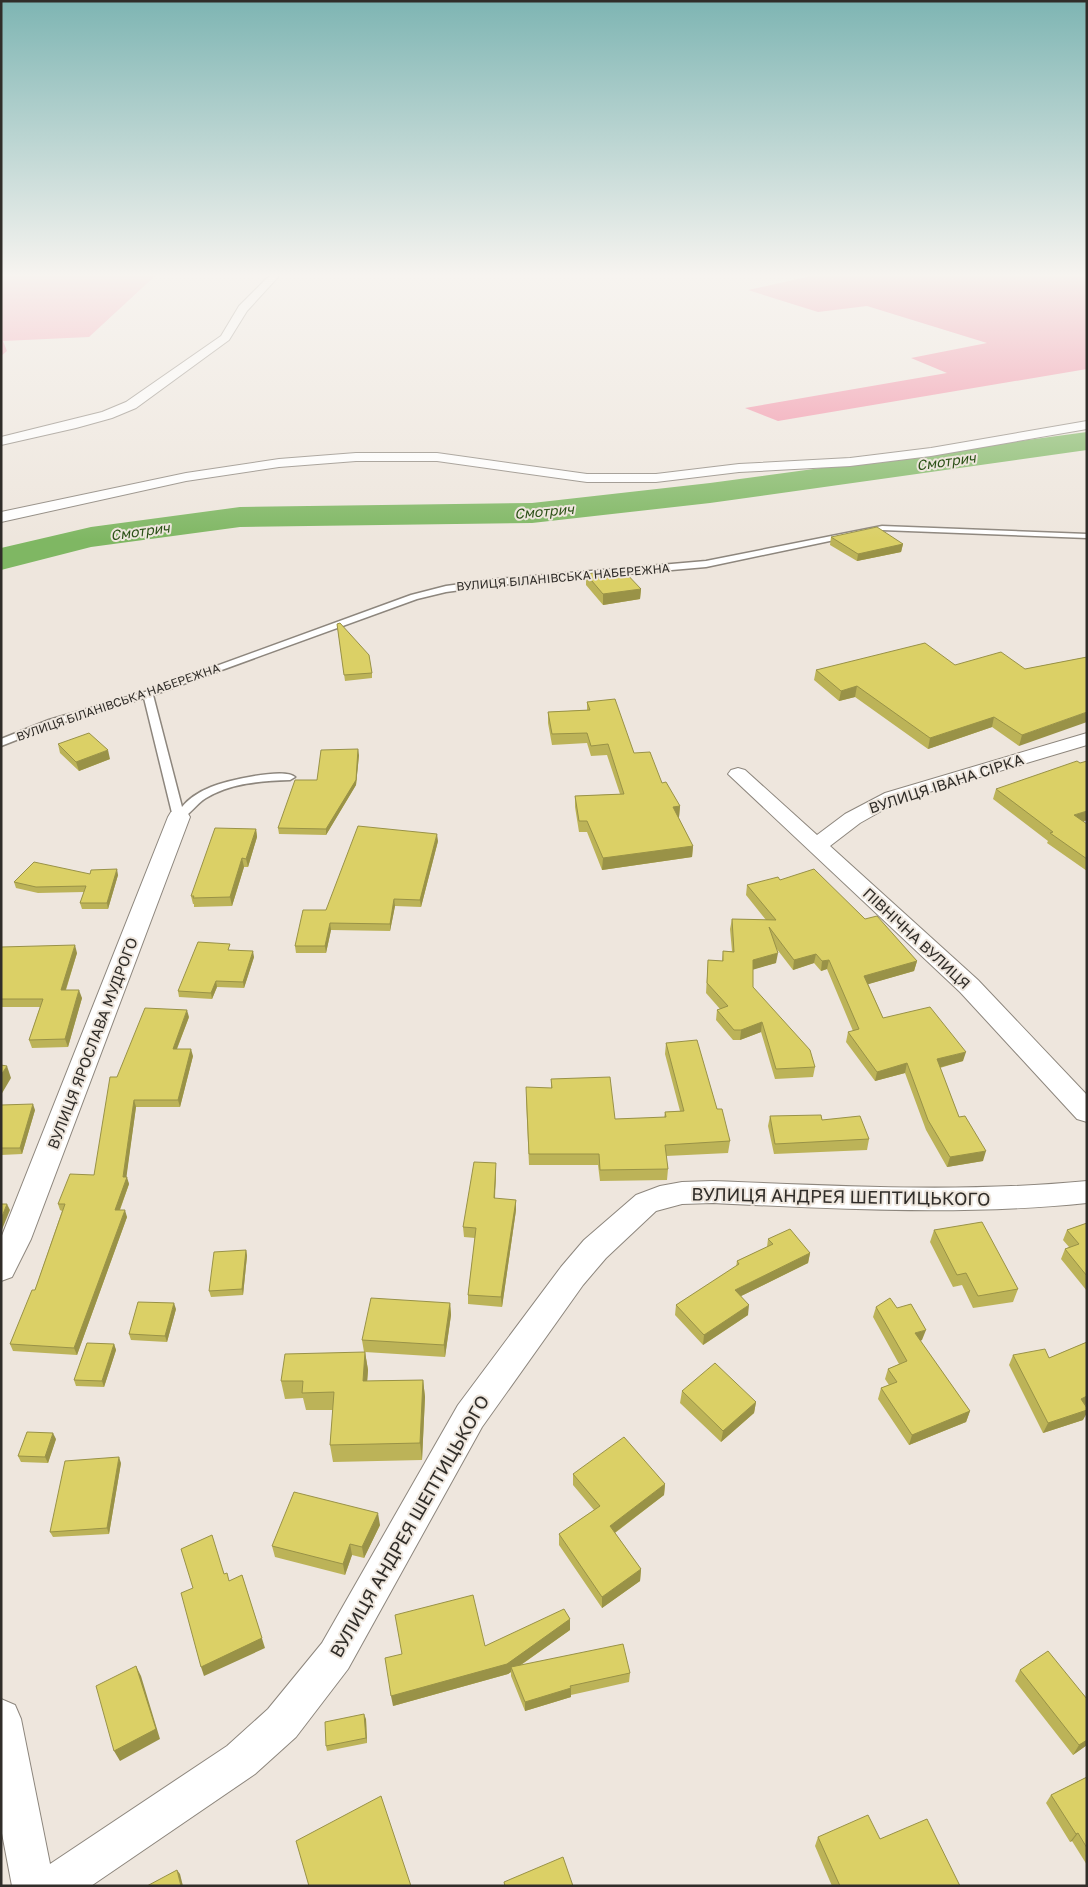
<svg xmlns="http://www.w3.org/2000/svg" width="1088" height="1887" viewBox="0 0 1088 1887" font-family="'Golos Text',sans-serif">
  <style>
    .green { fill: #f69eb1 }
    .forest { fill: #f28aa2 }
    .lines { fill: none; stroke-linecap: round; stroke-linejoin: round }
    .river { fill: #7fb763; fill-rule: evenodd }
    .service-casing { stroke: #8d867d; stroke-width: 3 }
    .minor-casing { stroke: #8d867d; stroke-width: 2 }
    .service { fill: #fff; fill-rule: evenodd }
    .minor { fill: #fff; fill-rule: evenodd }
    .wall { fill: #bcb358 }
    .shaded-wall { fill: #999247 }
    .building { fill: #dbd066; stroke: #999247 }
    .labels { text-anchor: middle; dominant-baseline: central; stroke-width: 4; stroke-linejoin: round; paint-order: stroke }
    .far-street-label { font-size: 12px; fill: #302d29; stroke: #eee6dd }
    .far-water-label { font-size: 14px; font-style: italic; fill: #2c5117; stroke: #eee6dd }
    .street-label { font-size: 15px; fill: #302d29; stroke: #eee6dd }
    .near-street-label { font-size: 18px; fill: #302d29; stroke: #eee6dd }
  </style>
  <rect width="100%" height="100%" fill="#eee6dd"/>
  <path class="green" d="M1,276h154l-66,61 -86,4 4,10 -6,5z"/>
  <path class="forest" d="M811,276h276v93l-309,52 -33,-13 202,-35 -36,-15 76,-15 -120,-37 -49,6 -70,-22z"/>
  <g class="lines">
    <path class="river" d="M1087,432v18l-377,53 -178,20 -292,4 -149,20 -90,23v-22l90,-21 149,-20 292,-4 178,-20z"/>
    <defs>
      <path id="service" d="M882,526l205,8v4l-205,-8 -176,37 -208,18 -52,7 -29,7 -264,96 29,112c7,-9 19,-16 29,-20 15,-6 73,-20 84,-10l-5,3c-29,1 -59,3 -84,18 -9,5 -19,20 -27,22l-6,-3 -29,-119 -87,26 -56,22v-7l48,-19 96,-28 266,-97 35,-9 52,-7 208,-18z"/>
      <path id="minor" d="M269,276h10l-32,35 -18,29 -93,68 -24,10 -36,10 -75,17v-8l101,-25 24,-10 95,-66 18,-30z
        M1087,421v8l-156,27 -81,10 -111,6 -83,10h-69l-150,-21h-81l-77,6 -93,14 -185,41v-10l185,-39 93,-14 77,-6h81l150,21h69l83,-10 111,-6 81,-10z
        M1087,733v12l-188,56 -39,22 -30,23 148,134 109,115v27l-10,-3 -117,-127 -232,-218 3,-4 7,-2 7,2 72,65 28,-21 40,-21z
        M179,811l8,1 3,5 -159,422 -19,38 -11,4v-43l167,-421 3,-5z
        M713,1181c125,5 249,12 374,0v22c-125,13 -249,6 -374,0l-31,1 -26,7 -50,47 -23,27 -101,142 -134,242 -52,68 -41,37 -164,112h-79l-11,-58v-129l14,6 6,14 29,145 177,-118 41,-37 54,-66 136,-238 103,-138 23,-27 52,-45 24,-9 22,-4z"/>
    </defs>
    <use href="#service" class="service-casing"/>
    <use href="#minor" class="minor-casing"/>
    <use href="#service" class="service"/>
    <use href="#minor" class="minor"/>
  </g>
  <path class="wall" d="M831,537l72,7 -2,8 -44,9 -27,-16z
    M586,574l55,15 -1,10 -37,6 -17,-20z
    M337,624l35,49v5l-27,3z
    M1087,657l-68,89 -27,-19 -64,22 -73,-52 -16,4 -25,-21 2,-10 139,-5 70,4z
    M587,702l75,81 18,23 -1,11h-1l15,29 -1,11 -90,13 -15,-38h-8l-4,-25v-11l45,-2 -13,-39 -16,1 -4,-13 -35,2 -4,-22v-11l39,-2z
    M58,744l52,15 -31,12 -19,-18z
    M359,755l-3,30 -30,50 -47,-1 -1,-6 39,-48z
    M996,789l91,31 -4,2 4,2v47l-40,-28 1,-2 -55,-42z
    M256,829l1,8 -9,30h-4l-12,39 -38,1v-3h-1l-2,-8z
    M438,841l-17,66 -26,-1 -5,25 -59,-1 -5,23h-30l-1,-7 31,-36z
    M90,874l28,1 -10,34h-26l-2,-6 4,-11 -46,1 -22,-5 -2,-6z
    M780,880l85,39 52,42 -3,10 -46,13 15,34 80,43 -23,7 19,49 24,44 -36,6 -21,-37 -21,-57 -30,8 -29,-39 2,-10 5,-1 -26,-62 -6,2 -7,-8 -21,7 -17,-22v15l-23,6v18l62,80 -2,10 -38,2 -14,-47 -21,8h-7l-17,-20 1,-10 3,-1 -14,-16 2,-33 14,1 1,-10h9l-2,-22 2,-10 34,1 -20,-25 1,-10z
    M1,947l76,6 -11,37 16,8 -14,49 -36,1 -3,-8 11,-33h-39z
    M231,950l23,7 -10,31 -27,-1 -5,12 -33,-2 -1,-6z
    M189,1017l-12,32 16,7 -13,51h-44l-10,70 3,7 -9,26 7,7 -50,138 -64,-4 -3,-7 25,-54 27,-79 -2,-1 -2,-6 36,-29 23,-98z
    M666,1043l51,66 13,32 -2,12 -62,3 2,13 -1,11 -67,1 -2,-16h-69l-3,-67 25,-10v-9l64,40 49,-1 1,-6 15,-1 -15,-57z
    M1,1105l34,5 -13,44 -21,1z
    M770,1116l99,23 -2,11 -93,4 -6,-28z
    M496,1173l-1,26 21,1v10l-14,97 -34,-3v-9l7,-57 -11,-1 -1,-10z
    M1087,1223v68l-26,-32 4,-10 4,-2 -6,-7 4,-10z
    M934,1230l84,59 -5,13 -40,6 -11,-23 -9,2 -23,-45z
    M768,1239l42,14 -2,10 -67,33 7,19 -45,30 -28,-30 1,-10 60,-38 1,-6 30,-14z
    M246,1250l1,6 -4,39 -32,2 -2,-6z
    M450,1303l1,12 -6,42 -80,-5 3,18 -1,11 56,-1 2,17 -3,63 -89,2 -3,-17 3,-35h-27l-3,-12 -18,1 -4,-18 83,-29 -2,-12z
    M876,1307l21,1 25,32 -2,1 50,70 -4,11 -57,23 -31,-46 3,-11 8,-3 -4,-6 3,-10 11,-5 -26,-47z
    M176,1309l-9,33 -36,-2 -2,-6z
    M1087,1342v62l-2,1 -2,15 -40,13 -34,-68 4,-10 36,3z
    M114,1344l2,6 -12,37 -28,-1 -2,-6z
    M682,1391l74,11 -2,11 -33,29 -41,-39z
    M56,1439l-8,24 -27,-1 -3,-6z
    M121,1463l-12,71 -56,3 -3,-5z
    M573,1474l92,10 -1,11 -49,38 26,36 -1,12 -38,27 -43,-63v-11l35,-24 -21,-25z
    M380,1525l-16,33 -12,-3 -7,20 -70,-18 -3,-11z
    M570,1630l-49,35 109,8 -1,9 -58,13v2l-46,14 -14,-35v-4l-3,2 -115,32 92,-60z
    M1020,1670l67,75 -14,10 -58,-74z
    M366,1719l1,24 -40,8 -1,-5z
    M1087,1777v88l-15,-24 -2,1 -24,-39 5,-8z
    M818,1837l62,2 80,47h-128l-17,-40z"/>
  <path class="shaded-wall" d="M903,544l-2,8 -44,9 1,-7z
    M641,589l-1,10 -37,6v-11z
    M857,686l-2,11 -16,4 2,-10z
    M1087,712v10l-68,24 3,-11z
    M994,717l-2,10 -64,22 2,-11z
    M358,749l1,6 -3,30 -30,50v-6z
    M108,750l2,9 -31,12 -3,-9z
    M680,806l-1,11 -7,1 1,-11z
    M1087,811v9l-16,5 3,-10z
    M256,829l1,8 -9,30 -2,-8z
    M437,834l1,7 -17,66 -1,-7z
    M693,846l-1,11 -90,13 1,-12z
    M242,858l2,9 -12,39 -2,-9z
    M117,869l1,6 -10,34 -1,-6z
    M394,899l1,7 -5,25v-7z
    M330,923l1,7 -5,23 -1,-7z
    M75,945l2,8 -14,45 -2,-8z
    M253,951l1,6 -10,31 -1,-6z
    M778,953l-2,10 -24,7 1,-10z
    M816,954l-2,9 -21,7 1,-10z
    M829,960l-2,9 -6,2 1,-10z
    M917,961l-3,10 -52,15 2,-10z
    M216,981l1,6 -5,12 -1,-6z
    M79,990l3,8 -14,49 -3,-8z
    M187,1010l2,7 -15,39 -1,-7z
    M762,1022l-1,10 -21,8 1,-10z
    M191,1049l2,7 -13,51 -2,-7z
    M966,1052l-3,9 -29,8 3,-10z
    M907,1063l-2,10 -30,8 2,-9z
    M7,1066l4,12 -10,17v-20z
    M134,1100l2,7 -10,73 1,-3 2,7 -12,33 -2,-7 8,-33z
    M33,1104l2,6 -13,44 -2,-6z
    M986,1151l-3,10 -36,6 3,-10z
    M496,1163v10l-2,35v-10z
    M516,1200v10l-14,97 -1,-10z
    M7,1204l3,6 -9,22v-13z
    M125,1210l2,7 -50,138 -3,-7z
    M246,1250l1,6 -4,39 -1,-6z
    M810,1253l-2,10 -75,37 2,-10z
    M174,1303l2,6 -9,33 -2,-6z
    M450,1303l1,12 -6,42 -1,-12z
    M749,1305l-1,10 -45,30 1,-10z
    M926,1330l-4,10 -11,4 4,-11z
    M114,1344l2,6 -12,37 -2,-6z
    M365,1352l3,18 -2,28 -3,-17z
    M423,1380l2,17 -3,63 -2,-17z
    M1087,1396v8l-11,5 5,-10z
    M756,1402l-2,11 -33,29 2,-11z
    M1087,1410v3l-4,7 -40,13 5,-10z
    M970,1411l-4,11 -57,23 3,-10z
    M53,1433l3,6 -8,24 -3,-6z
    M119,1457l2,6 -12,71 -2,-6z
    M665,1484l-1,11 -55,42 1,-11z
    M378,1513l2,12 -16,33 -2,-11z
    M350,1544l2,11 -7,20 -2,-11z
    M641,1569l-1,12 -38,27v-11z
    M242,1575l23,73 -61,28 -3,-9z
    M570,1619v11l-58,41 -1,-4v5l-3,2 -115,32 -2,-10z
    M136,1666l5,10 19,63 -40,22 -6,-10z
    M571,1688v9l-46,14v-9z
    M364,1714l2,5 1,24 -1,-5z
    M1087,1740v5l-14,10 6,-10z
    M1078,1833l-6,8 -2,1 6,-8z
    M177,1870l3,4 3,12h-2z"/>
  <path class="building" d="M877,527l26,17 -45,10 -27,-17z
    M622,569l19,20 -38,5 -17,-20z
    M340,623l29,32 3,18 -28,2 -7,-51z
    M925,643l30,22 46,-13 24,17 62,-12v55l-65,23 -28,-18 -64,21 -73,-52 -16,5 -25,-21z
    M615,699l19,54 16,-1 12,31 4,-1 14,24 -7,1 20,39 -90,12 -16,-37h-8l-4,-25 49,-2 -16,-50 -17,2 -4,-13 -35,1 -4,-22 42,-2 -3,-8z
    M89,733l19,17 -32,12 -18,-18z
    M358,749l-2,31 -30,49 -48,-1 17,-48h22l4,-30z
    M1077,761l3,2 7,-2v50l-13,4 13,9v35l-37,-26 3,-1 -57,-43z
    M358,826l79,8 -17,66 -26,-1 -4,25 -60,-1 -5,23h-30l8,-36h23z
    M215,828l41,1 -10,30 -4,-1 -12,39 -37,1 1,-2h-3z
    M34,862l56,12 1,-4 26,-1 -10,34h-27l6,-17 -50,1 -22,-5z
    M814,869l51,50 12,-3 40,45 -53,15 19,42 47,-11 36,45 -29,7 22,58 6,-1 21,35 -36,6 -22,-37 -21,-57 -30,9 -29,-40 11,-3 -30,-69 -7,1 -6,-7 -22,6 -25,-33 9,26 -25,7v27l57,63 5,17 -39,2 -14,-47 -21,8h-7l-17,-20 11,-4 -21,-23 1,-23 15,1v-10l11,1 -2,-33 44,1 -29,-35 31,-8 2,3z
    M198,942l32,2 -2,6 25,1 -10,31 -27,-1 -5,12 -33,-2z
    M75,945l-14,45h18l-14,49 -36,1 14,-41h-42v-52z
    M145,1008l42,2 -14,39h18l-13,51h-44l-11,77h4l-12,33h10l-51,138 -64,-4 22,-54h3l30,-86h-7l12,-30 24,1 16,-98h7z
    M697,1040l20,69h5l8,32 -65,4 3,24 -68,1 -1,-16h-70l-3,-67 26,1 -1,-9 59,-2 5,42 51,-2 -1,-5 19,-1 -18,-68z
    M1,1065l6,1 -6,9z
    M33,1104l-13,44h-19v-43z
    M821,1115l1,5 38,-4 9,23 -94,5 -5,-28z
    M474,1162l22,1 -2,35 22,2 -15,97 -33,-2 8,-67 -13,-1z
    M1,1204h6l-6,15z
    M982,1222l36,67 -40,7 -12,-23 -9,2 -23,-45z
    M1087,1223v53l-22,-27 14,-5 -12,-14z
    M790,1229l20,24 -75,37 14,15 -45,30 -28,-30 63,-41 -2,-3 36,-17 -5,-5z
    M246,1250l-4,39 -33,2 5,-39z
    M371,1298l79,5 -6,42 -82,-5z
    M890,1298l7,10 14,-4 15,26 -11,3 55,78 -58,24 -31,-47 16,-6 -9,-13 19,-8 -31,-54z
    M138,1302l36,1 -9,33 -36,-2z
    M1087,1342v54l-6,3 6,9v2l-39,13 -35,-68 32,-6 4,9z
    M87,1343l27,1 -12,37 -28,-1z
    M365,1352l-2,29 60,-1 -3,63 -90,2 4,-53 -32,1 1,-12h-22l4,-27z
    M715,1363l41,39 -33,29 -41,-40z
    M27,1432l26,1 -8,24 -27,-1z
    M624,1437l41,47 -55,42 31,43 -39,28 -43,-63 41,-28 -27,-32z
    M119,1457l-12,71 -57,4 15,-71z
    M294,1492l84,21 -16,34 -12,-3 -7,20 -71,-18z
    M212,1535l12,39 3,-1 2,8 13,-6 20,63 -61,29 -20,-74 12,-5 -12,-39z
    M473,1595l12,51 79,-37 6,10 -63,45 -116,32 -6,-38 17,-4 -7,-39z
    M623,1644l7,29 -60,13 1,2 -46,14 -14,-35z
    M1048,1651l39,48v41l-8,5 -59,-75z
    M136,1666l20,63 -42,22 -18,-65z
    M364,1714l2,24 -40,8 -1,-24z
    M1087,1777v71l-9,-15 -2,1 -25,-39z
    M381,1796l30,90h-102l-13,-45z
    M868,1815l12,24 47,-20 33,67h-120l-22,-49z
    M563,1857l10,29h-68l-1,-4z
    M177,1870l4,16h-34z"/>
  <linearGradient id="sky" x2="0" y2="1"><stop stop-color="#7eb5b3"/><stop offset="0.51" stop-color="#f7f4f0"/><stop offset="1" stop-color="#f7f4f0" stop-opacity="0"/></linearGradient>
  <rect width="1088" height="540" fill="url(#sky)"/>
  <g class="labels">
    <g class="far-street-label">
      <text transform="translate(563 577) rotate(-5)">ВУЛИЦЯ БІЛАНІВСЬКА НАБЕРЕЖНА</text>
      <text transform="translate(118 702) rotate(-19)">ВУЛИЦЯ БІЛАНІВСЬКА НАБЕРЕЖНА</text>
    </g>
    <g class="far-water-label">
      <text transform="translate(946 461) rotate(-8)">Смотрич</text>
      <text transform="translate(544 511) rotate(-5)">Смотрич</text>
      <text transform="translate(140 531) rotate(-8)">Смотрич</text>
    </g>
    <g class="street-label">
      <text transform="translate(946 783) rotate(-18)">ВУЛИЦЯ ІВАНА СІРКА</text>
      <text transform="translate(917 938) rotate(43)">ПІВНІЧНА ВУЛИЦЯ</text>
      <text transform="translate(92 1043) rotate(-69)">ВУЛИЦЯ ЯРОСЛАВА МУДРОГО</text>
    </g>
    <g class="near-street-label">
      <text transform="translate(841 1196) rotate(1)">ВУЛИЦЯ АНДРЕЯ ШЕПТИЦЬКОГО</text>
      <text transform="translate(409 1526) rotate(-60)">ВУЛИЦЯ АНДРЕЯ ШЕПТИЦЬКОГО</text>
    </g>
  </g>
  <rect width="1088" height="1887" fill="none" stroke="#302d29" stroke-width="5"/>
</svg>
